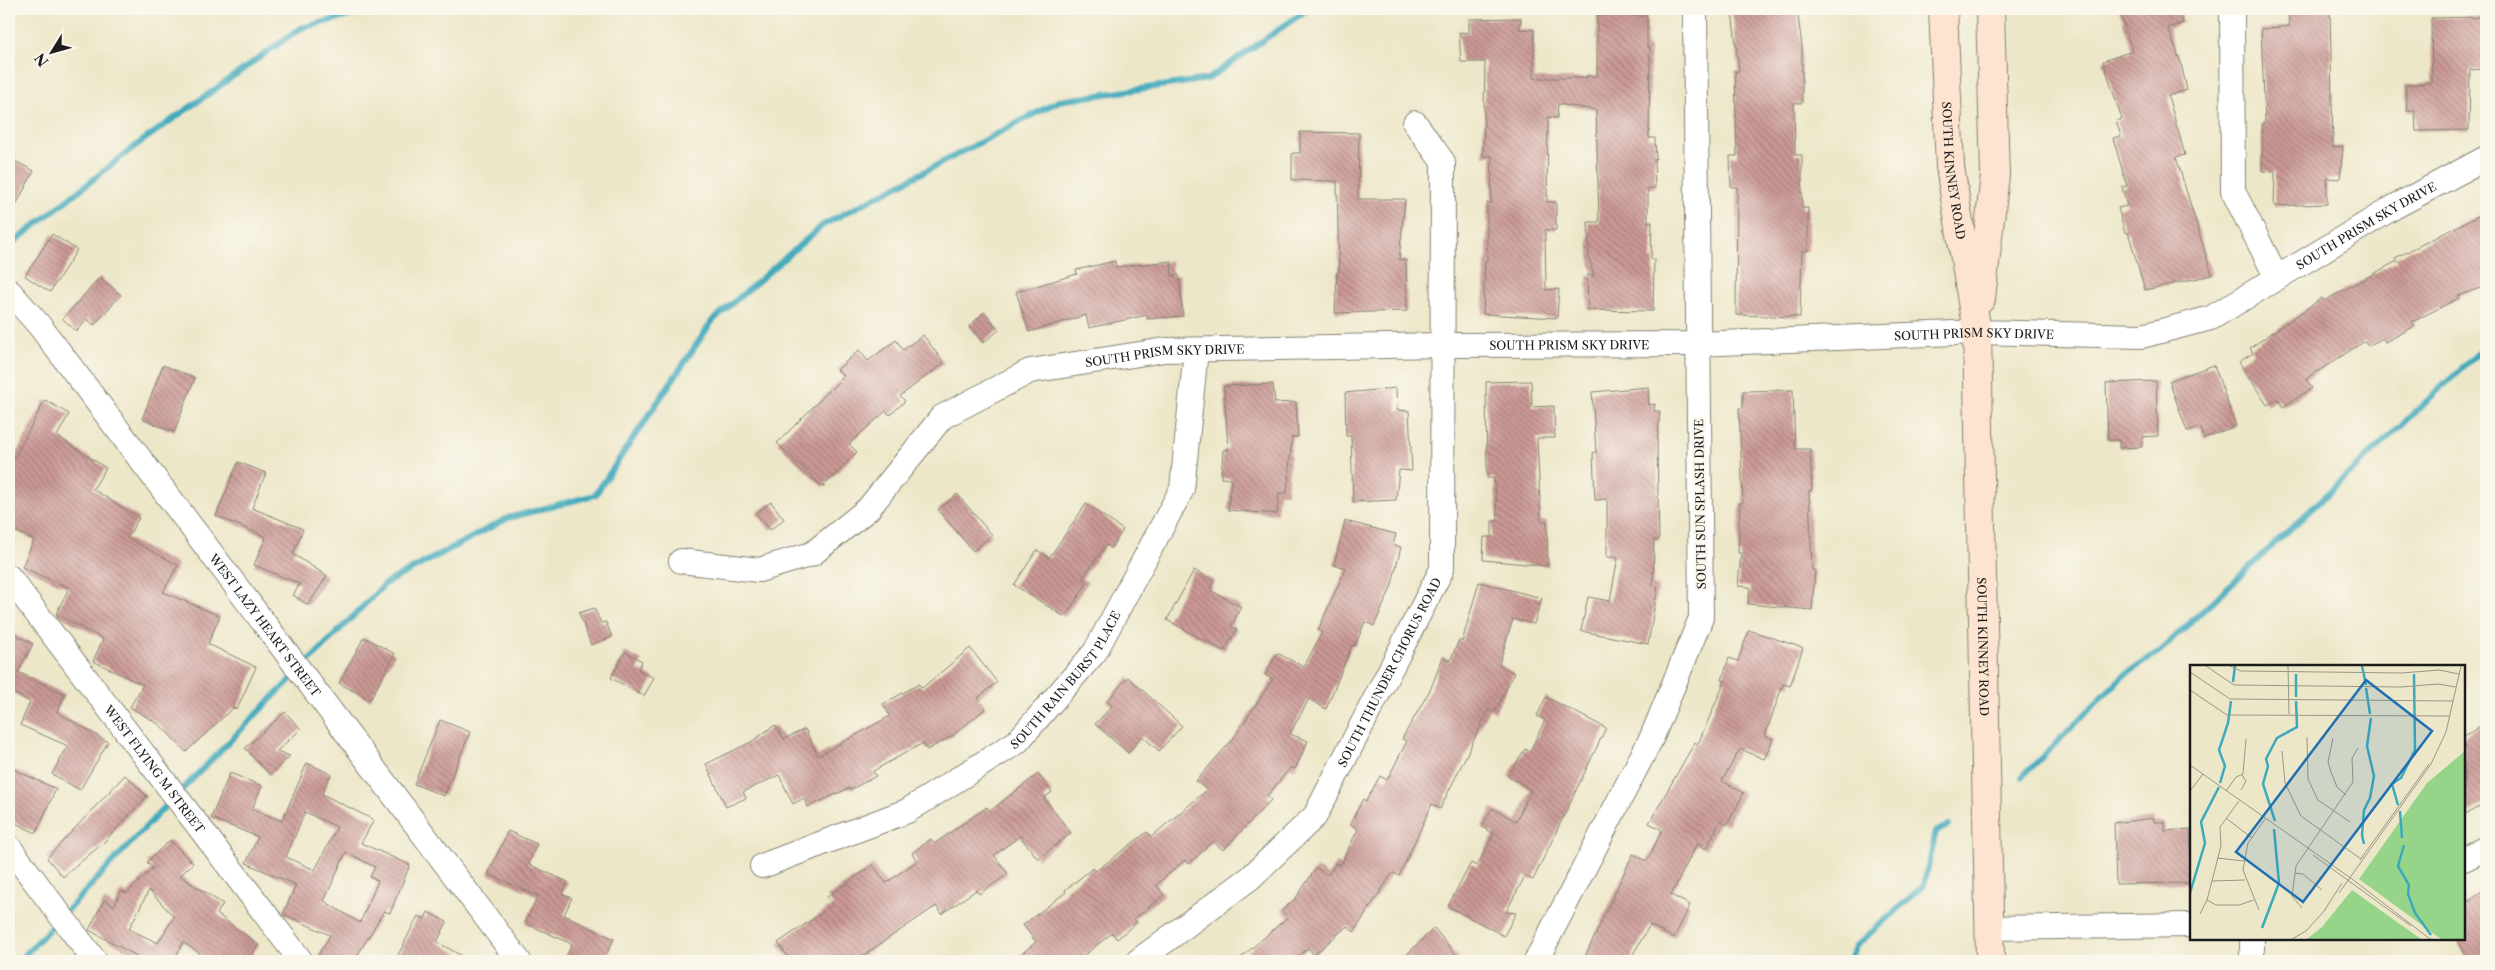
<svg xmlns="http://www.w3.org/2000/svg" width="2495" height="970" viewBox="0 0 2495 970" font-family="'Libre Caslon Text',serif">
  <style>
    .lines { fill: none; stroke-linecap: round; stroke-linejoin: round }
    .stream { stroke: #3ca9bc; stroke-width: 6 }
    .building { fill: url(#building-back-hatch); fill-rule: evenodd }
    .street-casing { stroke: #848272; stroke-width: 26 }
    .secondary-casing { stroke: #848272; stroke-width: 30 }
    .street { stroke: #fff; stroke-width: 24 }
    .secondary { stroke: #fde4d1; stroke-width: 28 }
    .labels { text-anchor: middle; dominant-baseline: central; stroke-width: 5; stroke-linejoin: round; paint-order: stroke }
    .street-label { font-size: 12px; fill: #1c1c1c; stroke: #fbf7ec }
    .inset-river { fill: none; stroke: #3ca9bc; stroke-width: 2.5 }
    .inset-road { fill: none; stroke: #999684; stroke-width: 1 }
    .view { fill: #1f6fb2; fill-opacity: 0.15; stroke: #1f6fb2; stroke-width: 2.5 }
    .inset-edge { fill: none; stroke: #1c1c1c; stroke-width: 2.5 }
  </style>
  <defs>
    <pattern id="building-back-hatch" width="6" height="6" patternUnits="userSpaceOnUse" patternTransform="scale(1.25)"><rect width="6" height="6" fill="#cb9995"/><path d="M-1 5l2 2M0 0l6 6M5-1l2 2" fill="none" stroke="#a47c79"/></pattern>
  </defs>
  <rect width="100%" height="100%" fill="#fbf7ec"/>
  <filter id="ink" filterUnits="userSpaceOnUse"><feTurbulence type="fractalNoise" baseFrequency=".02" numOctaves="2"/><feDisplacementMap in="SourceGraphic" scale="10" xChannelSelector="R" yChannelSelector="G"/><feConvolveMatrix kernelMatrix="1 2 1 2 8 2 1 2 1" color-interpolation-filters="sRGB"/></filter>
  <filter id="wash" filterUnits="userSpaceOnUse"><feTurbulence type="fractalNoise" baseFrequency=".0096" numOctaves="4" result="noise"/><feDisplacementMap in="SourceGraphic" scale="20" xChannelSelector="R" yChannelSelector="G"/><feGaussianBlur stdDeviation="1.12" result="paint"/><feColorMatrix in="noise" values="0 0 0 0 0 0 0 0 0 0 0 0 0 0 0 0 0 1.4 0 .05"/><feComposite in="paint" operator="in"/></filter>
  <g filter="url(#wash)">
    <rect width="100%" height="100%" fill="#ede7c9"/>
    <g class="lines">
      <path class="stream" d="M9,246l129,-102 163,-116 75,-19
        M303,667l83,-84 122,-65 87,-23 118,-175 110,-95 236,-124 149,-22 100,-70
        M2022,777l101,-101 38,-26 316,-296 9,-4
        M65,913l91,-97 140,-142
        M19,961l39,-41
        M1849,961l6,-14 69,-62 12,-53 13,-7"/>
    </g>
    <g id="blocks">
      <path class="building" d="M1751,9h46l5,37v57h-8l1,52h7v53h6v43h-6l-2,66 -64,-2 1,-128h-6l-1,-31h7l-2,-85h4l-7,-60z
        M2119,9h60l4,14 -15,5 13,35 6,27 -19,6 17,59 -9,2 36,118 -67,15 -17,-58 -3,1 -7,-25 9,-2 -5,-19 5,-1 -14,-48 8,-2 -5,-15 6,-2 -19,-58 29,-10z
        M2288,9h42l3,138 10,-1 -3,33 -13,-1v26l-53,2 1,-34 -13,-1v-48l3,-1 -4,-93 28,-3z
        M1597,15l50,1v31h3l-1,91h6l1,21h-2l1,29h-7v34h4l-1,37h3l-1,52 -65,-1 -1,-35 7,1 -5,-19 -1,-35h11l-3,-112 -38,-6 -1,14 -9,-1 -1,85h9v28h-11l1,60 13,-1 -2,29 -74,-4 2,-53h2v-58h4l1,-47h-9l2,-94h-24l-2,-30 10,1v-14l52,-1 -2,11 15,1v48h52v-2h11z
        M2486,17v16h-4l2,36 -14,1 -1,60 -53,1 -1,-20h-8l-2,-26 27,-3 -1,-64z
        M1300,132l59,1 -1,66h47l-6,61h7l1,51 -72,2 2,-41h2l-2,-91 -45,-1v-27h8z
        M9,158l25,13 -25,47z
        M2486,212v74l-28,10 1,2 -47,24 3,4 -30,16 -2,-4 -15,8 -3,-5 -59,38 6,9 -29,19 -5,-8 -11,6 -28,-43 14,-9 -3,-5 72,-50 2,3 73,-40 -2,-3z
        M52,234l25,16 -27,42 -25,-16z
        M1115,261l1,6 55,-6 1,15 7,-1 4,41 -36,3v-4l-58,13 -3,-13 -57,17 -13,-40 61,-18 -1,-4z
        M100,277l21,18 -27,30 -7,-6 -11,12 -13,-12z
        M985,312l14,18 -16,13 -14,-17z
        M923,335l21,28 -44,33 5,5 -15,14 -4,-4 -37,33 8,8 -34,35 -46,-44 67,-67 -7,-6 22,-20 9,11 28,-21 7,10z
        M163,365l32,13 -21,54 -32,-13z
        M2214,365l22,61 -32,12 -4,-11 -13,4 -18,-50z
        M1531,381l1,26 22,-1 1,32h-18l4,83h6l1,45 -65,-6 1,-23h8v-16h6l-4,-43h-7l-1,-96z
        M2156,381l2,55 -16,1v10l-23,1v-8h-11l-2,-57z
        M1273,384l2,19 21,-1 2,35h-6l-5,56h-8l-2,21 -49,-4 3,-31 -10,-1 2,-28h5l-4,-64z
        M1648,387l1,18 6,-1 -1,7h6l-3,34 2,95h-5l-1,45 5,1 -10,58 -67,-13 7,-34 22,4 8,-44h-11v-58l-12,1 -2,-47 3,-1 -4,-60z
        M1396,388l1,22 12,1 3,60 -13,-1 -3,30 -43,2 -2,-66h-5l-1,-43z
        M1793,390l2,59h15l2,41 -3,1 3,79h3l-3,40 -64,-6 2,-17 -12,-1 3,-33h-3l2,-50h3l-4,-95h4v-17z
        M45,400l24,14 -12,22 49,32 -13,21 46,29 -12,20 51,27 -15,27 57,24 -12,28 48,23 -19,42 -4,-1 -47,44 -26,-27 -30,-18 13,-22 -50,-24 10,-22 -47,-25 13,-26 -47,-21 12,-27 -25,-12v-60z
        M238,462l28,11 -14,35 51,21 -10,25 34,22 -19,29 -15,-10 7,-11 -46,-19 12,-28 -50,-21z
        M957,494l35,41 -19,16 -35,-41z
        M771,502l13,17 -14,11 -14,-17z
        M1086,504l37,26 -12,18 -5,-3 -24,34 6,3 -23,35 -51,-32 23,-35 12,8z
        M1345,521l51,13 -3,11 8,2 -10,41 -17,38 -9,-4 -10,24 -3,-1 -26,64 -17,-10 -19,35 18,7 -13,28 -4,-2 -24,29 4,4 -48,50 -10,-9 -24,23 -4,-4 -29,25 8,10 -30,24 3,3 -20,17 -5,-6 -35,28h-64l23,-19 -13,-17 43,-33 -1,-2 28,-22 3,3 51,-39 4,5 56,-47 -11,-9 37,-42 40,-60 -8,-4 12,-22 27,14 18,-35 -4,-2 28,-62 -12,-3z
        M1194,570l20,11 -4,9 31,17 -10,19 6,3 -13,22 -57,-31z
        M1479,582l63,16 -8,26 -21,-5 -14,45 15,9 -19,39 -6,-3 -49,100 -8,-5 -33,72 -5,-3 -3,2 -37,57 -7,-6 -33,29 -6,-7 -15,13h-56l51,-44 -6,-7 14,-12 20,-30 12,7 8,-12 4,3 18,-37 -8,-5 13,-25 3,2 14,-25 7,4 20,-39 -5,-2 29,-51 12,-31 7,4 9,-21 3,2z
        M594,608l7,15 5,-1 6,15 -21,8 -12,-32z
        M1749,630l54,18 -13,38 -7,-2 -18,52 8,3 -9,20 -24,-10 -18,32 22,12 -17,32 -7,-4 -14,28 -9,-5 -26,51 19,10 -16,33 -24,-13 -21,36h-46l50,-107 14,7 15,-31 -13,-7 46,-81 3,2 27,-63 -3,-1 7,-22 9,3z
        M9,631l24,13 -15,28 47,22 -8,18 51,30 -28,48 -28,-16 16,-28 -48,-21 10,-23 -21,-11z
        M364,637l31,17 -25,46 -31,-17z
        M970,648l27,34 -19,16 8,10 -34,28 -25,14 -4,-7 -50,28 3,5 -26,14 -1,-2 -41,19 -4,-9 -11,6 -14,-29 -36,17 3,6 -20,9 -20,-43 45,-22 24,-17 9,14 21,-10 13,27 72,-40 -7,-12 36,-20 3,4z
        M625,652l17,9 -4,9 16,8 -10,18 -33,-18z
        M1128,677l54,49 -23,25 -17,-15 -14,17 -33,-29 17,-18 -5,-5z
        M1546,697l60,31 -73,152 -8,-4 -19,36 10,1 -12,23 -56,-30 23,-43 6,3 17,-32 -12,-7 10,-19 24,13 15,-31 -23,-14 17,-27 5,2 15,-31 -8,-4z
        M285,712l16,17 -24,22 13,5 -20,19 -25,-27z
        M440,720l30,12 -26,64 -30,-12z
        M2486,723v80l-22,12v-79z
        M307,763l24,11 -9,20 52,26 -13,23 49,22 -20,48 -6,-2 -30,50h-39l15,-26 -47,-21 13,-29 -50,-22 12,-26 -47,-19 19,-45 32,13 -10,23 30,12zM305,812l32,15 -22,43 -29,-13zM346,852l29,15 -5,10 8,4 -18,42 -36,-22z
        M9,767l47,22 -20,44 -27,-13z
        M1038,774l14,18 -8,6 27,35 -33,26 -18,-23 -26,19 14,19 -29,20 -3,-4 -34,24 -6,-8 -81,55h-64l-13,-18 55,-38 -6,-8 46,-32 13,18 31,-22 -5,-8 19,-14 3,5 53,-37 3,4z
        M125,775l22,21 -44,47 -40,34 -16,-19z
        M2154,818v4h11v9l26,-2v54l-75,1 -2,-61z
        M508,831l29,13 -9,20 40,18 -6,12 10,4 -8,17 50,24 -11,22h-39l8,-17 -47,-21 13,-27 -50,-22z
        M170,840l23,23 -13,13 43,28 -6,10 42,31 -12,16h-36l-28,-19 -9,19h-28l-57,-31 15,-30 10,6 7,-15 6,2 26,-25 -6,-6zM149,890l25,27 -16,26 -29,-14z
        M2486,890v71h-18l-12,-22h8v-36z
        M428,912l19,10 -10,20 34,19h-76l23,-45 7,3z
        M1434,928l27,33h-61z"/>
    </g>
  </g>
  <g filter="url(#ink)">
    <use href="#blocks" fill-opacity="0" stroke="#848272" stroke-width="1"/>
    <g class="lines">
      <defs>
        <g id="street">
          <path d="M2232,9l1,182 44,87"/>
          <path id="s1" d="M9,291l30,34 480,636"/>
          <path id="s2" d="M681,561l78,9 53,-16 56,-45 74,-92 88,-46 135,-21 277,-5 256,-1 279,-12 165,4 69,-18 183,-111 92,-49"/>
          <path id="s3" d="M9,577l292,384"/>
          <path d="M9,847l86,114"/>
          <path d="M2464,859l22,-11"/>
          <path id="s4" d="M762,866l145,-55 110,-69 78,-90 87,-163 14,-139"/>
          <path d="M1989,928l202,-3"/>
          <path id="s5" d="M1138,961l112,-83 65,-62 127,-247 1,-407 -28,-39"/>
          <path d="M1536,961l116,-224 49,-119 -6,-609"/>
          <path d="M2252,961v-22"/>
        </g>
        <g id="secondary">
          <path id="s6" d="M1943,9l7,158 27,165 13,629"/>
          <path d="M1981,299l14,-124 -5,-166"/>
        </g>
      </defs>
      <use href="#street" class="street-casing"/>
      <use href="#secondary" class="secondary-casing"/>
      <use href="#street" class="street"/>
      <use href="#secondary" class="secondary"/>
    </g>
  </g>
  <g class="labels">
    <g class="street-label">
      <text stroke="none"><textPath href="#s6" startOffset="162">SOUTH KINNEY ROAD</textPath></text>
      <text stroke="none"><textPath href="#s2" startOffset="1789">SOUTH PRISM SKY DRIVE</textPath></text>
      <text stroke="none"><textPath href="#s2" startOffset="1369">SOUTH PRISM SKY DRIVE</textPath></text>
      <text stroke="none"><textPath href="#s2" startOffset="964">SOUTH PRISM SKY DRIVE</textPath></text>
      <text stroke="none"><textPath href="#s2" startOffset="559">SOUTH PRISM SKY DRIVE</textPath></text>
      <text transform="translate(1700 504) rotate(-91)">SOUTH SUN SPLASH DRIVE</text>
      <text stroke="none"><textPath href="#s1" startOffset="421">WEST LAZY HEART STREET</textPath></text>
      <text stroke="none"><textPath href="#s6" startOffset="640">SOUTH KINNEY ROAD</textPath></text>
      <text stroke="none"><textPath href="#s5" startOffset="391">SOUTH THUNDER CHORUS ROAD</textPath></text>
      <text stroke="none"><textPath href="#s4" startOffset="364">SOUTH RAIN BURST PLACE</textPath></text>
      <text stroke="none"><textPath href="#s3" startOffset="241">WEST FLYING M STREET</textPath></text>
    </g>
  </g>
  <g transform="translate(2190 665)">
    <rect width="275" height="275" fill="#ede7c9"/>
    <path d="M275,86v188h-24l-82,-60 68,-96zM162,225l69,49h-114l15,-12z" fill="#95d489"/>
    <path class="inset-river" d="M172,1l4,19M106,9v23M43,17l2,-16M176,23l4,26M30,118l5,-17 -6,-16 9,-27 3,-22M208,140l-6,-21 9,-6 14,-28 -1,-76M210,146l2,27M85,156l-12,-37 5,-18 -2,-7 11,-21 20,-11 -1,-26M174,179l-2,-9 2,-25 6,-12 4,-22 -7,-30 4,-28M214,180l-6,21 11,19 -1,9 7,19 16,22M0,228l15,-50 -4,-21 18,-35M72,263l17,-45 -5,-54"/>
    <path class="inset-road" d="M16,1l28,19 167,2 37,-3 18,3M40,1l11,5 161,2 37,-3 20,4M98,1l1,48M0,7l40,27 223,2M0,25l37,25 222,1M117,72l1,42 10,21 32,22M143,73l-5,24 3,10 6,15 9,8M92,86l3,32 16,33 60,43M0,100l162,114 78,60M51,125l5,-9 -4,-6M0,126l13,-17M36,126l10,-14 7,-3 3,-35M36,153l26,20M123,190l98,71M27,193l27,3M170,195l69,-96M105,208l8,1 19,16M22,216l33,-1M149,228l92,-129 15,-32 15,-66M17,235l9,5h23l15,-5M112,243l-10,-12 4,-30 57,-84 -1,-24 6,-10M69,245l-16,-40 5,-27 17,-24M134,246l18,-28M10,249l7,-14 14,-54 -1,-19 19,-26M102,274l14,-8 19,-21"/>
    <path class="view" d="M176,15l66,51 -129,171 -67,-50z"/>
    <rect width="275" height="275" class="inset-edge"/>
  </g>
  <rect width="2495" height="970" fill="none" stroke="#fbf7ec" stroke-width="30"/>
  <g transform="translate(52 52) rotate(233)" stroke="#fbf7ec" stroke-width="4" paint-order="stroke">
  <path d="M0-4L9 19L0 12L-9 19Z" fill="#1c1c1c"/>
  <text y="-8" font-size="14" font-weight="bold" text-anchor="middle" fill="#1c1c1c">N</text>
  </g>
</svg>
